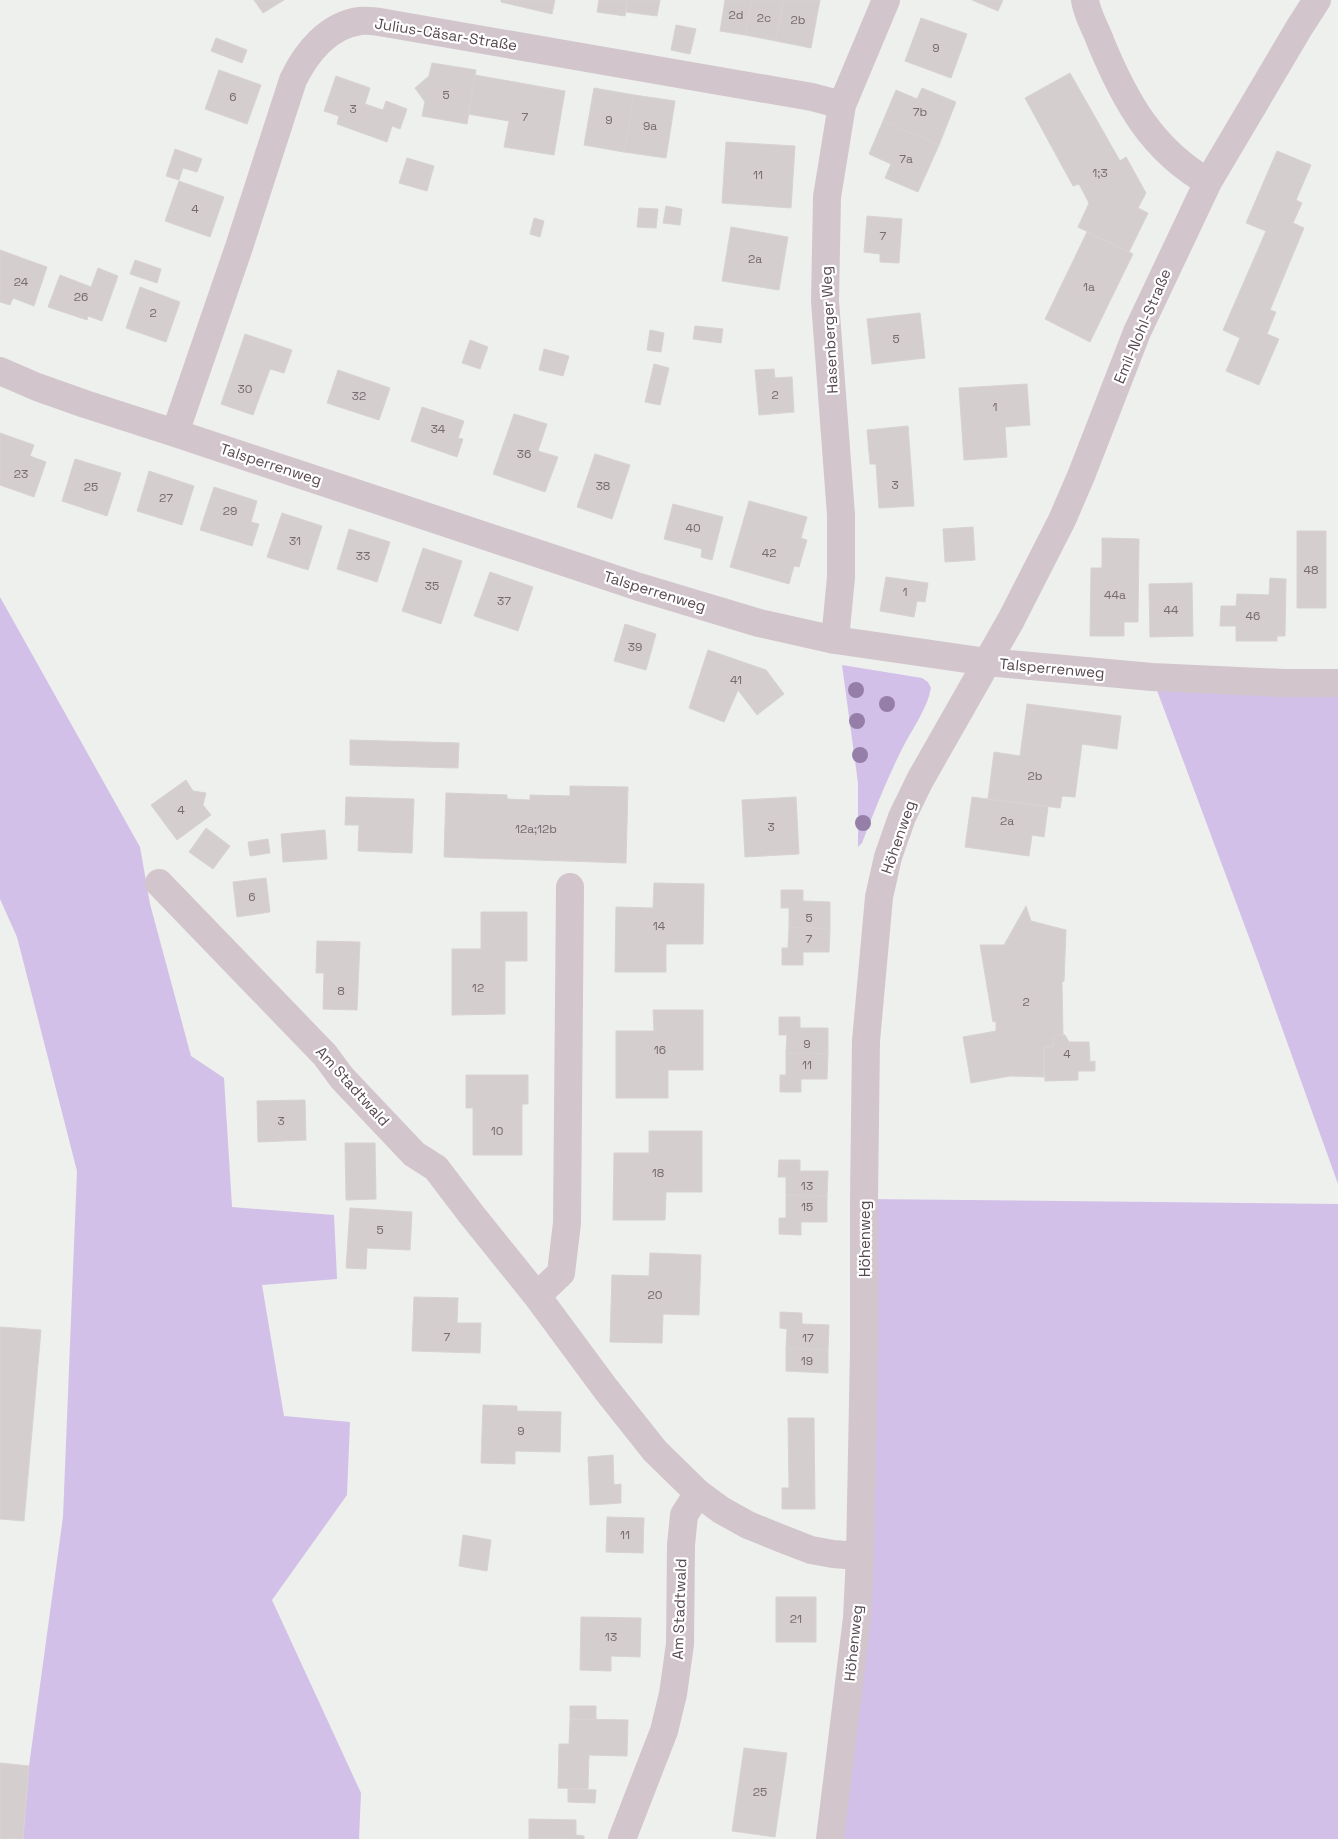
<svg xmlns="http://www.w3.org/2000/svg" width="1338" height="1839" viewBox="0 0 1338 1839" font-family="'Space Grotesk',sans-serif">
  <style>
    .green { fill: #d2c0e9 }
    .building { fill: #d4cecf; stroke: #d8d2d3 }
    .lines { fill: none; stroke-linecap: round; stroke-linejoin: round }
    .minor { stroke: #d3c5cc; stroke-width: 28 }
    .tree { fill: #957fa8 }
    .labels { text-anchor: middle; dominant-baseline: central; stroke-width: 4.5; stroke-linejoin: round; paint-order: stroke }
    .number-label { font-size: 12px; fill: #776a70 }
    .street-label { font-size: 15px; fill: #584850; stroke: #fff }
  </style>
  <rect width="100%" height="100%" fill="#edf0ed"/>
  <path class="green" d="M0,597l140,250 10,57 41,152 33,22 8,129 102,8 3,64 -75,6 22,131 66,6 -3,73 -75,105 89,193 -2,46h-336l6,-73 34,-249 14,-346 -60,-234 -17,-38z
    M842,665l80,13 6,4 3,6c-4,22 -20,42 -30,63 -15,30 -27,61 -39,92l-4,4v-64z
    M1152,677l186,6v501l-79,-220z
    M864,1199l474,5v635h-508l27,-221z"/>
  <path class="building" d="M254,0h30l-21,13z
    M501,0h54l-3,14 -51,-12z
    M599,0h28l-2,16 -28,-4z
    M627,0h33l-3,16 -31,-4z
    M725,0h27l-7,35 -25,-4z
    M752,0h31l-7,41 -31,-6z
    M783,0h37l-9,48 -35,-7z
    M972,0h31l-5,11z
    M921,18l46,16 -16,44 -46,-17z
    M676,25l20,4 -6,25 -19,-4z
    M216,38l31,12 -5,13 -31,-12z
    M432,63l44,7 -9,54 -45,-8 3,-14 -10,-14 14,-12z
    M219,70l42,15 -14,39 -42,-15z
    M1070,73l50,88 6,-4 20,36 -8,15 10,5 -19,39 -51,-25 11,-24 -10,-19 -6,2 -48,-88z
    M475,75l90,16 -11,64 -50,-8 5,-26 -41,-7z
    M336,76l34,12 -5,16 18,6 3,-9 21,8 -7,20 -8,-3 -5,16 -50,-18 2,-8 -15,-5z
    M594,88l40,7 -10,57 -40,-7z
    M922,88l34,14 -17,43 -56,-24 13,-31 21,9z
    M634,95l41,6 -9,57 -42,-6z
    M883,121l56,24 -21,47 -33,-14 6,-14 -22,-10z
    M726,142l69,4 -4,62 -69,-5z
    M175,149l27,10 -5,13 -14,-4 -4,12 -13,-4z
    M1277,151l34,14 -15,35 6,3 -9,20 11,5 -34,82 6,2 -9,22 12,5 -20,46 -33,-14 14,-33 -17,-8 43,-99 -20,-8z
    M407,158l27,8 -7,25 -28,-8z
    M179,181l45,16 -14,40 -45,-16z
    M666,206l16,3 -2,16 -17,-2z
    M639,208l19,1 -2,19 -19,-1z
    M867,216l35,3 -3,44 -19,-1v-8l-16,-2z
    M534,218l10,3 -4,16 -10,-3z
    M731,227l57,10 -9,53 -57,-9z
    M1087,232l46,22 -43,88 -45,-23z
    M0,250l47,17 -13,39 -21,-8 -3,7 -10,-3z
    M135,260l26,9 -4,14 -27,-9z
    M98,268l20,8 -16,45 -14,-5 -1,4 -39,-13 12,-32 31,12z
    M140,287l40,15 -14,40 -40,-14z
    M920,313l5,45 -53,6 -5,-45z
    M695,326l28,3 -2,14 -28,-4z
    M650,330l14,3 -3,19 -14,-2z
    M245,334l47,16 -8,23 -14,-4 -17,46 -32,-11z
    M470,340l18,7 -8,22 -18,-6z
    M544,349l25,7 -6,20 -24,-6z
    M654,364l15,4 -9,37 -15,-3z
    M774,369l1,9 17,-1 2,35 -35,3 -4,-45z
    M338,370l52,18 -11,32 -52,-17z
    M1027,384l3,41 -25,2 2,30 -43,3 -5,-72z
    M422,407l42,14 -6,17 5,1 -6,18 -46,-16z
    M514,414l33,10 -9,27 20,6 -13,35 -52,-18z
    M908,426l6,80 -35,2 -3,-44h-6l-3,-34z
    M0,433l34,12 -4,11 16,6 -12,35 -34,-12z
    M595,454l35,11 -18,54 -35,-12z
    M75,459l46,14 -14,43 -45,-15z
    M149,471l45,15 -12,39 -45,-14z
    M214,487l43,14 -6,21 8,2 -7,22 -52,-16z
    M749,501l58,16 -6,21 6,2 -8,27 -5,-1 -5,18 -59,-17z
    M673,504l50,13 -11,43 -11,-3 1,-8 -38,-10z
    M282,513l40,13 -14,44 -41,-13z
    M973,527l2,33 -30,2 -2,-33z
    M349,529l41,13 -13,40 -40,-13z
    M1297,531h29v77h-29z
    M1102,538l37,1 -1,83h-14v14h-34l1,-68h11z
    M423,548l39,13 -21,63 -39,-13z
    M490,572l43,15 -15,44 -44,-15z
    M886,577l42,6 -3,19 -8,-1 -3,16 -34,-6z
    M1270,578l16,1 -1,57h-8v5h-41v-15h-16l1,-20h15l1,-12 32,1z
    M1192,583l1,53 -43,1 -1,-53z
    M625,624l31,10 -10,36 -32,-9z
    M708,650l58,20 18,24 -27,21 -19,-25 -14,32 -35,-14z
    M1027,704l94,12 -4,33 -35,-5 -7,53 -13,-1 -2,12 -72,-9 6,-47 26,4z
    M350,740l109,3 -1,25 -108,-3z
    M186,780l7,11 13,2 -3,12 8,10 -34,25 -26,-35z
    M570,786l58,1 -2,76 -182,-6 2,-64 61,2v4l23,1v-5l40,1z
    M346,797l68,2 -2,54 -54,-2 1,-26h-14z
    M796,797l3,57 -54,3 -3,-57z
    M972,797l76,10 -4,30 -12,-2 -3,21 -64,-9z
    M206,828l24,18 -17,23 -24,-17z
    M325,830l2,29 -44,3 -2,-28z
    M268,839l2,14 -20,3 -2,-14z
    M266,878l4,34 -33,5 -4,-35z
    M654,883l50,1 -1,60h-37v28h-51l1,-65 37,1z
    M781,890h22v11l27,1v27l-41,-2v-19h-8z
    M1026,906l5,15 35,9 -2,51 -2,1 1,52 -8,2 -2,11h-9v30l-34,-1 -39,7 -8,-46 33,-6v-10l-3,1 -13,-77h24z
    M481,912h46v49h-22v53l-53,1v-66h29z
    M789,927l41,2 -1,23h-26v13h-21v-17h6z
    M317,941l43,1 -3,68 -34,-1 1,-36h-8z
    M653,1010h50v60h-35v28h-52v-67h38z
    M779,1017h21v11h28v26l-42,-1 1,-18h-8z
    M1059,1034l6,1 4,7h20l1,20 5,-1v10h-17v9l-33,1 -1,-34h9v-8l2,-3z
    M786,1053l42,1 -1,25h-26v13h-21v-17h6z
    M466,1075h62v29h-6v51h-49v-47h-7z
    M305,1100l1,40 -48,2 -1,-41z
    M649,1131h53v61h-36l-1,28h-52l1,-67h35z
    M345,1143h30l1,56 -30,1z
    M779,1160h21v11h28l-1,25 -41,-1v-18h-8z
    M786,1195l41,1v26h-26v13l-22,-1v-16h7z
    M350,1208l62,4 -2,38 -43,-2 -1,21 -20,-1z
    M650,1253l51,2 -2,60 -36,-1 -1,29 -52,-1 2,-67 37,1z
    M414,1297l44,1 -1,25h24l-1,30 -68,-2z
    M780,1312l22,1v11l27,1 -1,25 -42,-2 1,-19 -7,-1z
    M0,1327l41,3 -17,191 -24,-2z
    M786,1348l42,2v23l-42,-2z
    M483,1405l34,1v5l44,1 -1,40 -45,-1v13l-34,-1z
    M788,1418h26l1,91h-33v-21h7z
    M613,1455l1,30 7,-1v19l-31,2 -2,-48z
    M607,1517l37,1 -1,35 -37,-1z
    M463,1535l28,5 -4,31 -28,-5z
    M776,1597h40v45h-40z
    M581,1617l60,1 -1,39 -29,-1v15l-31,-1z
    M570,1706h26v14l-26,-1z
    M570,1719l58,1 -1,36 -38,-1 -1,34 -30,-1 1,-44h10z
    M744,1748l43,5 -12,84 -43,-6z
    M0,1763l29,3 -6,73h-23z
    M568,1789l28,1 -1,13 -27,-1z
    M529,1819l47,1v15l8,1v3h-55z"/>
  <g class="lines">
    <path class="minor" d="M1085,0c2,15 11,29 16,43 24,58 51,107 107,139
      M0,371l37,16 48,17 90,29 464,154 120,36 76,17 152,22 165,15 132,6h54
      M175,433l64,-186 54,-167c13,-27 35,-55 67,-59 11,-1 21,1 31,3l421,73 30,8
      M835,640l6,-63v-62l-16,-214 2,-104 15,-92 44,-105
      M159,883l166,172 17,23 72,76 22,14 35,46 66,82 68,92 50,63 43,42 23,17 27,15 32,13 31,12 22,4 27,2
      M537,1296l24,-23 6,-50 3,-336
      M622,1839l42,-108 9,-37 7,-50 1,-99 3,-30 14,-22
      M830,1839l27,-221 3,-62 4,-206v-151l2,-158 13,-144 9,-40 14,-40 18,-37 91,-160 51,-100 19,-44 56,-144 71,-150 91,-154 18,-28"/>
  </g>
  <g class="tree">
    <circle cx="856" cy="690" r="8"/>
    <circle cx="887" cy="704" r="8"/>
    <circle cx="857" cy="721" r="8"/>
    <circle cx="860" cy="755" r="8"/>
    <circle cx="863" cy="823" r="8"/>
  </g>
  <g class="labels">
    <g class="number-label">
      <text x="736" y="15">2d</text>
      <text x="764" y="18">2c</text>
      <text x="798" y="20">2b</text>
      <text x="936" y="48">9</text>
      <text x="446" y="95">5</text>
      <text x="233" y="97">6</text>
      <text x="353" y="109">3</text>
      <text x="920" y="112">7b</text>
      <text x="525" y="117">7</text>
      <text x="609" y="120">9</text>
      <text x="650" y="126">9a</text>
      <text x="906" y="159">7a</text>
      <text x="1100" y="173">1;3</text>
      <text x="758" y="175">11</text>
      <text x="195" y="209">4</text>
      <text x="883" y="236">7</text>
      <text x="755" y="259">2a</text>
      <text x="21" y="282">24</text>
      <text x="1089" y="287">1a</text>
      <text x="81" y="297">26</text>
      <text x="153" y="313">2</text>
      <text x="896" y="339">5</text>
      <text x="245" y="389">30</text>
      <text x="775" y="395">2</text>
      <text x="359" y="396">32</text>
      <text x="995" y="407">1</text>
      <text x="438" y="429">34</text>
      <text x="524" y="454">36</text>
      <text x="21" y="474">23</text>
      <text x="895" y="485">3</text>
      <text x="603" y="486">38</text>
      <text x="91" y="487">25</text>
      <text x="166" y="498">27</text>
      <text x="230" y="511">29</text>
      <text x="693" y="528">40</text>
      <text x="295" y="541">31</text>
      <text x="769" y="553">42</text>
      <text x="363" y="556">33</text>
      <text x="1311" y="570">48</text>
      <text x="432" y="586">35</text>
      <text x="905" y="592">1</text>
      <text x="1115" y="595">44a</text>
      <text x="504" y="601">37</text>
      <text x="1171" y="610">44</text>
      <text x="1253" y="616">46</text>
      <text x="635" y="647">39</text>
      <text x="736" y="680">41</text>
      <text x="1035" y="776">2b</text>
      <text x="181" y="810">4</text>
      <text x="1007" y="821">2a</text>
      <text x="771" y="827">3</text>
      <text x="536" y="829">12a;12b</text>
      <text x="252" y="897">6</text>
      <text x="809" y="918">5</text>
      <text x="659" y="926">14</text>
      <text x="809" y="939">7</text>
      <text x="478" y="988">12</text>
      <text x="341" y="991">8</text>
      <text x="1026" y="1002">2</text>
      <text x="807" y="1044">9</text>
      <text x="660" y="1050">16</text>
      <text x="1067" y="1054">4</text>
      <text x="807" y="1065">11</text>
      <text x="281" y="1121">3</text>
      <text x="497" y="1131">10</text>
      <text x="658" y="1173">18</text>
      <text x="807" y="1186">13</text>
      <text x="807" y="1207">15</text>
      <text x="380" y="1230">5</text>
      <text x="655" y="1295">20</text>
      <text x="447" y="1337">7</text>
      <text x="808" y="1338">17</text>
      <text x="807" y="1361">19</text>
      <text x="521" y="1431">9</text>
      <text x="625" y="1535">11</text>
      <text x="796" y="1619">21</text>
      <text x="611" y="1637">13</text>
      <text x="760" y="1792">25</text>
    </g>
    <g class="street-label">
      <text transform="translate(446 34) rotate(9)">Julius-Cäsar-Straße</text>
      <text transform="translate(1142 326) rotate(-67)">Emil-Nohl-Straße</text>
      <text transform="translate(829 330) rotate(-93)">Hasenberger Weg</text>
      <text transform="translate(271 464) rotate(18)">Talsperrenweg</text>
      <text transform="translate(655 591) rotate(17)">Talsperrenweg</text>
      <text transform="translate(1052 668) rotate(5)">Talsperrenweg</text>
      <text transform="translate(898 837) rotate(-71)">Höhenweg</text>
      <text transform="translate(353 1086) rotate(48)">Am Stadtwald</text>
      <text transform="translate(864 1239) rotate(-90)">Höhenweg</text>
      <text transform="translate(679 1609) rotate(-88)">Am Stadtwald</text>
      <text transform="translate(853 1643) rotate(-84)">Höhenweg</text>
    </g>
  </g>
</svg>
